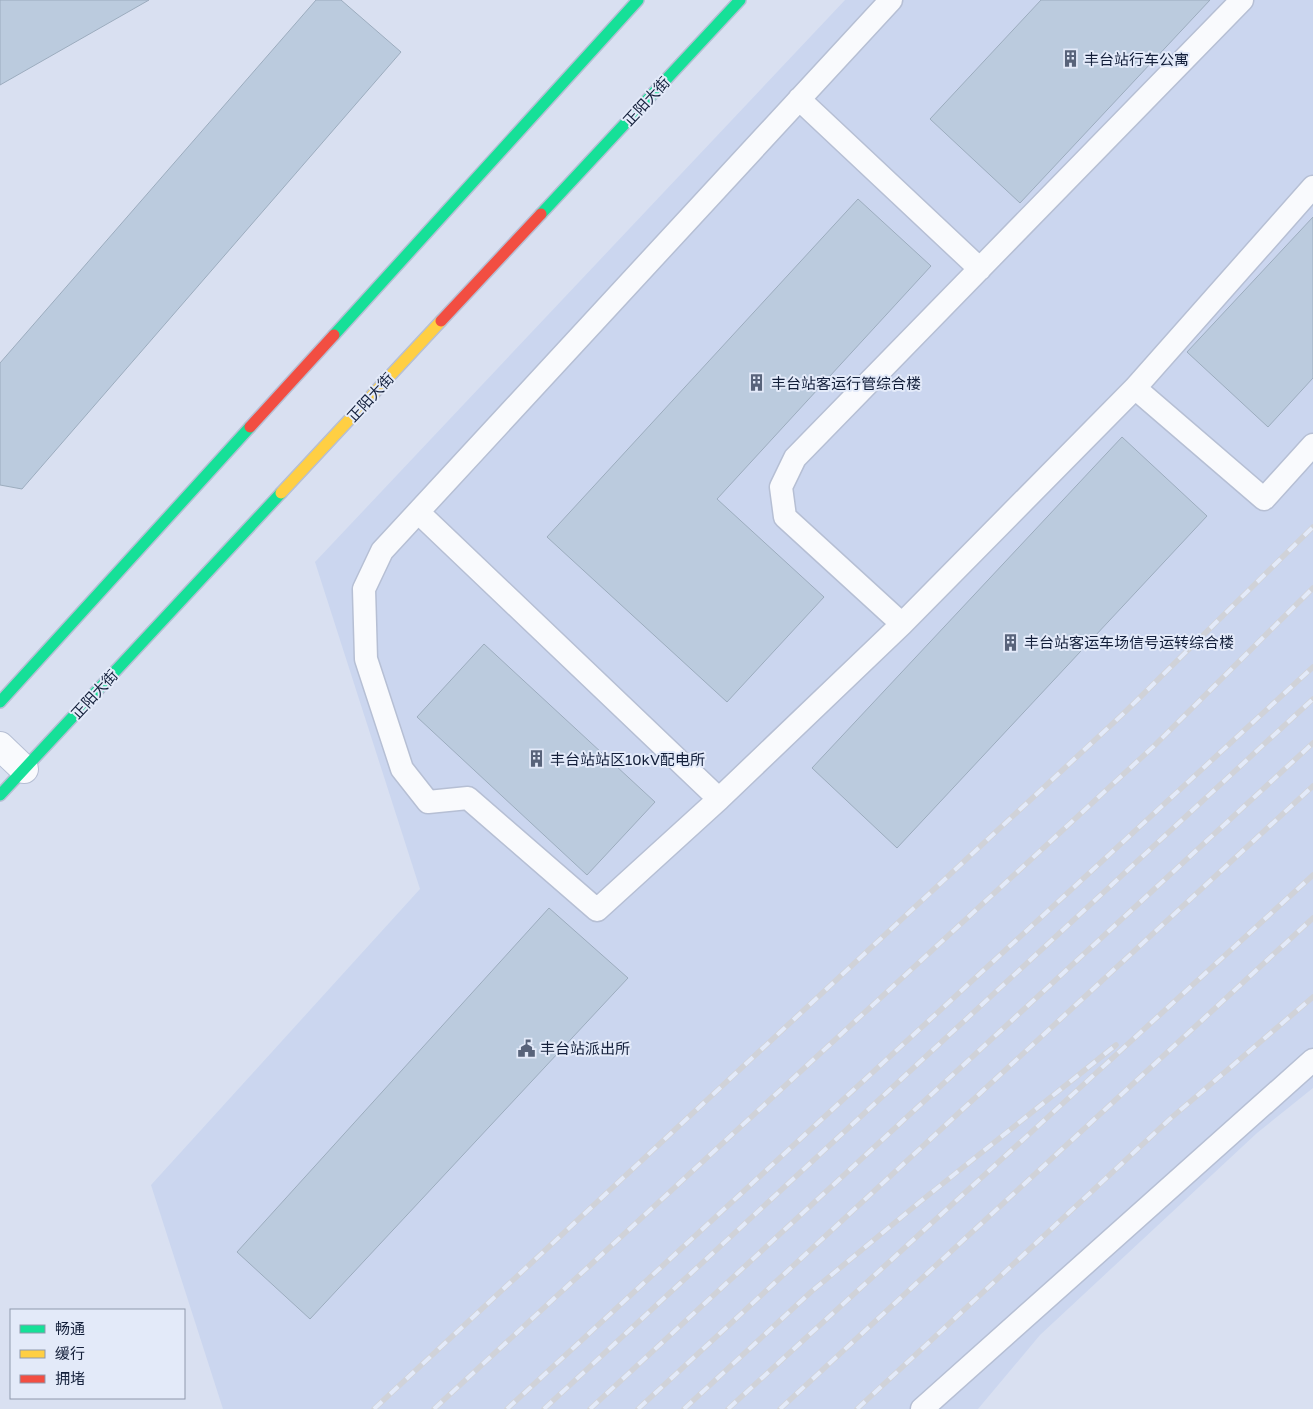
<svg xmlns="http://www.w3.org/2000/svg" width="1313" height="1409" viewBox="0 0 1313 1409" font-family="'Golos Text','Noto Sans SC',sans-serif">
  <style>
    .built { fill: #cbd6ef }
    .building { fill: #bbcbde; stroke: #9cacbe }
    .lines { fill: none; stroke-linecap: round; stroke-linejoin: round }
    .lane-casing { stroke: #b6bfd4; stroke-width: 25 }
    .street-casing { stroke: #b6bfd4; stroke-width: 30 }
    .fast-casing { stroke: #b6bfd4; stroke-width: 14 }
    .slow-casing { stroke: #b6bfd4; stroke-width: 14 }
    .jam-casing { stroke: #b6bfd4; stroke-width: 14 }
    .lane { stroke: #f9fafd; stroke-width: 22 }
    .street { stroke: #f9fafd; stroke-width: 28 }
    .fast { stroke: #16e098; stroke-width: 11 }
    .slow { stroke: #ffcf43; stroke-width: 11 }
    .jam { stroke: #f24e42; stroke-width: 11 }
    .rail-casing { stroke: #d0d2d8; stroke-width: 5.5 }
    .rail { stroke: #e3eaf9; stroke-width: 4; stroke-dasharray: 11; stroke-linecap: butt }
    .labels { text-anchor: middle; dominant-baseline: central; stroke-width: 4; stroke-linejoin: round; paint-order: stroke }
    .poi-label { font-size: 15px; fill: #131f3a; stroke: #e3eaf9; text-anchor: start }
    .street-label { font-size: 15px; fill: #131f3a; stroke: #e3eaf9 }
  </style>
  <rect width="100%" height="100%" fill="#d9e0f1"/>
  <path class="built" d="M845,0h468v1088l-56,45 -217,202 -62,74h-755l-72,-224 269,-296 -105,-327z"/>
  <path class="building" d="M0,0h149l-149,85z
    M316,0h25l60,52 -379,437 -22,-4v-122z
    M1041,0h169l-190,203 -90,-84z
    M858,199l73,67 -214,233 107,98 -97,105 -180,-165z
    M1313,217v161l-45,49 -81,-75z
    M1122,437l85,79 -310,332 -85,-80z
    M484,644l171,158 -68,73 -170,-158z
    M549,908l79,70 -318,341 -73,-67z"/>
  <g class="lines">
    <defs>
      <path id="lane" d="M891,0l-509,551 -18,38 2,70 36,110 26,33 40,-4 129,112 122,-111 183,-175 233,-236 129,111 49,-54
        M799,99l181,170
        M1135,388l178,-201
        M418,512l301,287
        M902,624l-117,-107 -4,-30 14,-29 447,-458
        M922,1409l391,-349"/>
      <path id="street" d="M0,746l24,23"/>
      <path id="fast" d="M541,214l199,-214
        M334,335l304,-335
        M0,702l250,-275
        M0,795l281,-302"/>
      <path id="slow" d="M281,493l160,-172"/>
      <path id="jam" d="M441,321l100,-107
        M250,427l84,-92"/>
    </defs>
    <use href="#lane" class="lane-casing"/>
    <use href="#street" class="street-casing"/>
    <use href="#fast" class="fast-casing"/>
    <use href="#slow" class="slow-casing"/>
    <use href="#jam" class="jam-casing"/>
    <use href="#lane" class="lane"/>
    <use href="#street" class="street"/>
    <use href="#fast" class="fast"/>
    <use href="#slow" class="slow"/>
    <use href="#jam" class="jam"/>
    <defs>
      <path id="rail" d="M374,1409l750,-696 189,-186
        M434,1409l719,-662 160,-159
        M507,1409l806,-742
        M544,1409l769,-710
        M590,1409l723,-666
        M638,1409l675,-623
        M684,1409l128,-118 109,-90 195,-156
        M728,1409l585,-534
        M780,1409l533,-491
        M857,1409l314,-291 142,-121"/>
    </defs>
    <use href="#rail" class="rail-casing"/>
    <use href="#rail" class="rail"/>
  </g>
  <defs>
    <symbol id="building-bare" viewBox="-9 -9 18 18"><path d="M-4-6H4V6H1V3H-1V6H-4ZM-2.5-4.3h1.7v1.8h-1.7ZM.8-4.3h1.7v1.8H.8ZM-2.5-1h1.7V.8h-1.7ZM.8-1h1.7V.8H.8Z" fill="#58637a" stroke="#e3eaf9" stroke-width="2.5" paint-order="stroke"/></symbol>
    <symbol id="civic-bare" viewBox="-9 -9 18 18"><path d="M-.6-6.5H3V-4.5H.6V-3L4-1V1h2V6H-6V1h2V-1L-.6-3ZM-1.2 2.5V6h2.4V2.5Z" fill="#58637a" stroke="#e3eaf9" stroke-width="2.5" paint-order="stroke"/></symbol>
  </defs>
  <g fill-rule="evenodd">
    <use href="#building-bare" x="1058" y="46" width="25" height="25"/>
    <use href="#building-bare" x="744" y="370" width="25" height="25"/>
    <use href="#building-bare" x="998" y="630" width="25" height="25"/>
    <use href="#building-bare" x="524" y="746" width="25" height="25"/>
    <use href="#civic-bare" x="514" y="1036" width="25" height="25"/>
  </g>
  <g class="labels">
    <g class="poi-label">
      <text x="1084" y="59">丰台站行车公寓</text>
      <text x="771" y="383">丰台站客运行管综合楼</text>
      <text x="1024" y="642">丰台站客运车场信号运转综合楼</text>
      <text x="550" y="759">丰台站站区10kV配电所</text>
      <text x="540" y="1048">丰台站派出所</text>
    </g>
    <g class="street-label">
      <text transform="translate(646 101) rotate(-47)">正阳大街</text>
      <text transform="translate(370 397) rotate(-47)">正阳大街</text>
      <text transform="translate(94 694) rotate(-47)">正阳大街</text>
    </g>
  </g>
  <rect x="10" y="1309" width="175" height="90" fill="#e3eaf9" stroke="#9099ad"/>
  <rect x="20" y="1325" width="25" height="8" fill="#16e098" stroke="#9099ad"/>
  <text x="55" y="1334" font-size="15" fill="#131f3a">畅通</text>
  <rect x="20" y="1350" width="25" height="8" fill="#ffcf43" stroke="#9099ad"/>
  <text x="55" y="1359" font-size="15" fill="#131f3a">缓行</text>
  <rect x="20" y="1375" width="25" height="8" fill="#f24e42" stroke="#9099ad"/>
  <text x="55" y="1384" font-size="15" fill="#131f3a">拥堵</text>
</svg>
